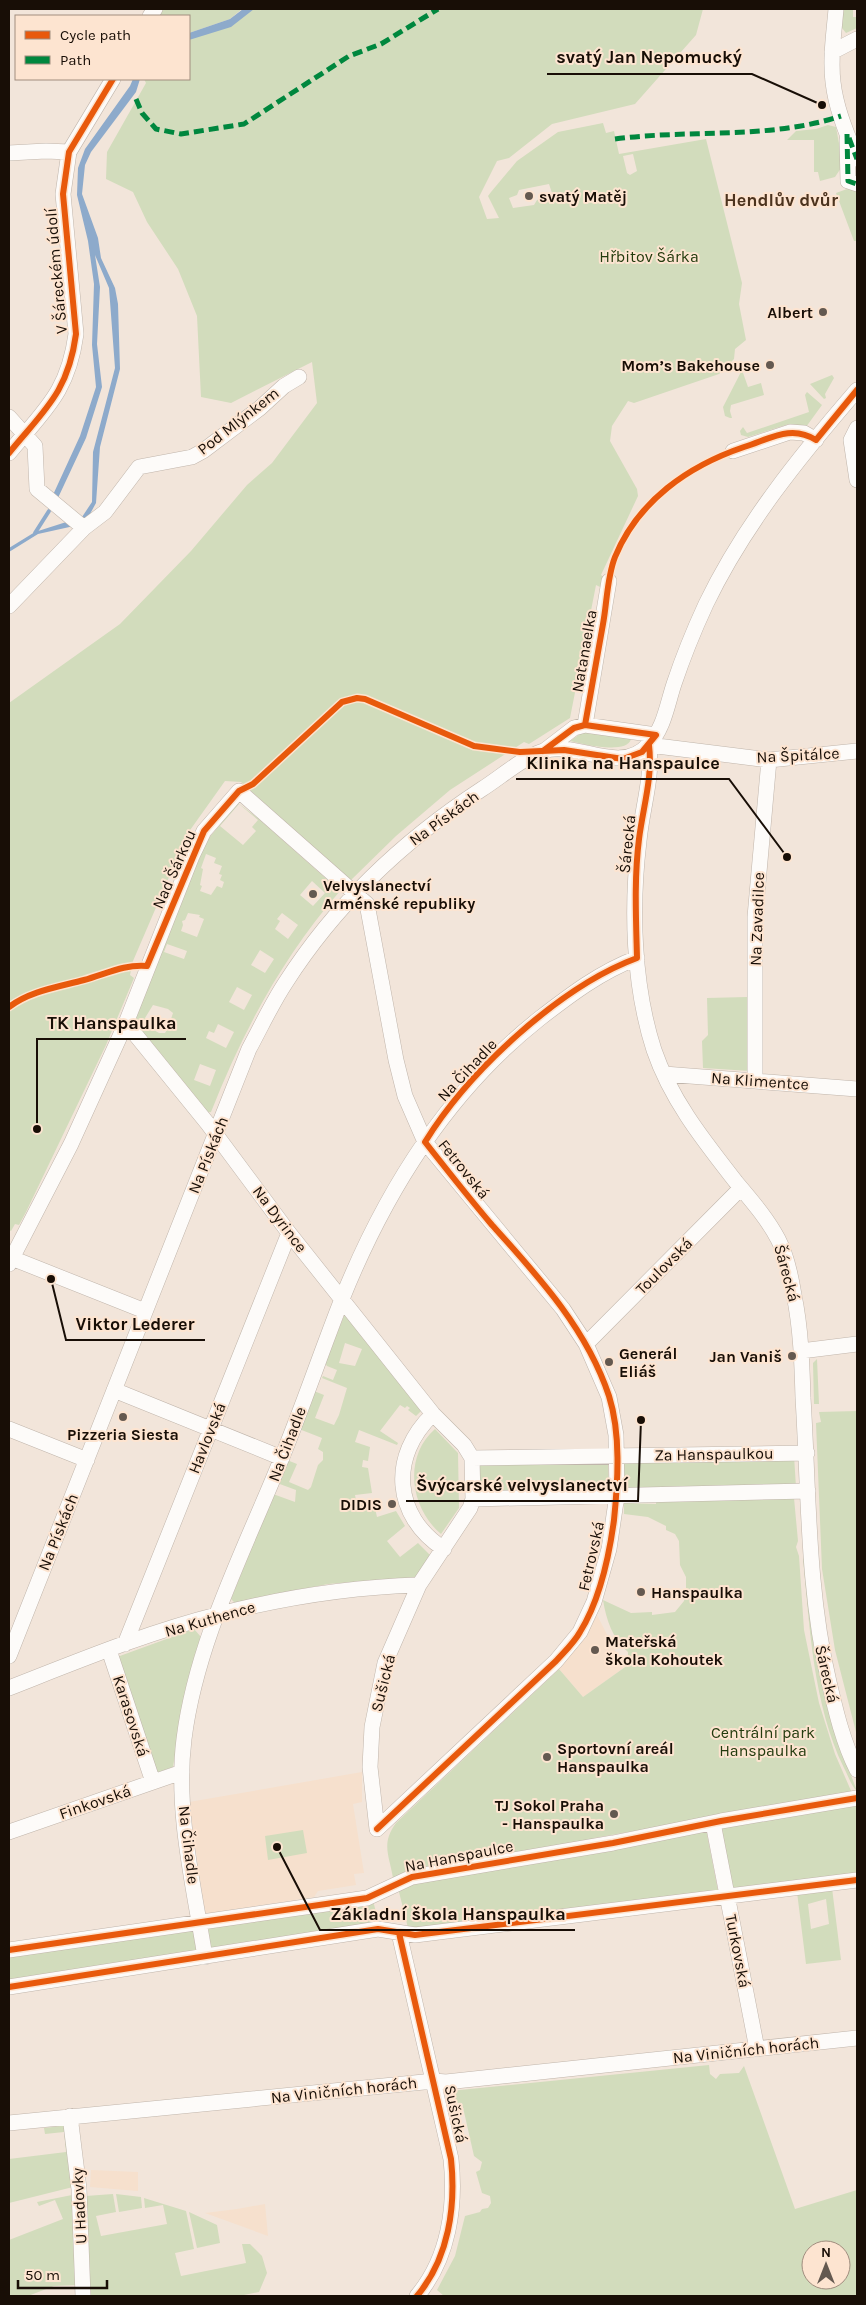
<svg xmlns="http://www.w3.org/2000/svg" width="866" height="2305" viewBox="0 0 866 2305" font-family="Karla,sans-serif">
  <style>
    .built { fill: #f6e0cd }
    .green { fill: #d2dcbc; fill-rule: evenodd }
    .water { fill: #8daacb }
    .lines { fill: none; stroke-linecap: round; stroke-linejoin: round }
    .stream { stroke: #8daacb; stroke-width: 4 }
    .minor-casing { stroke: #c0b5ab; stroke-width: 16 }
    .minor { stroke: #fdfbf9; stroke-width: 15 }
    .quiet { stroke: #00873e; stroke-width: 5; stroke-dasharray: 10 5; stroke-linecap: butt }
    .cycleway-casing { stroke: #fde4d0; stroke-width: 9 }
    .cycleway { stroke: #e8590c; stroke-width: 6 }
    .poi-dot { fill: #645950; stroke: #fde4d0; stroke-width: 2 }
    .labels { text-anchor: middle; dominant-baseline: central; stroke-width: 4; stroke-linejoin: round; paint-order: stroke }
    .poi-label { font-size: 16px; font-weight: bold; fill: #180e06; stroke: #fde4d0; text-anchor: start }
    .park-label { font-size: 16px; fill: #233b0e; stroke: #fde4d0 }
    .street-label { font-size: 16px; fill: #180e06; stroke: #fde4d0 }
    .neighbourhood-label { font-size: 18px; font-weight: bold; fill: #4c331e; stroke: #fde4d0 }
    .leader { fill: none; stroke: #180e06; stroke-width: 2 }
    .callout-dot { fill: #180e06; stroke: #fde4d0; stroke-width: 2 }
    .callout-label { font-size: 18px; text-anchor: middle; font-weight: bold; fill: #180e06; stroke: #fde4d0; stroke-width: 4; stroke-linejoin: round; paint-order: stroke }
  </style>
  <rect width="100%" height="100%" fill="#f2e5da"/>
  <path class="built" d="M597,1615l21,41 10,9 -45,32 -24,-28 20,-25z
    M362,1772v30l-9,2 11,69 -10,1 2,11 -38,6 -4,6 -109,17 -16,-112z
    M91,2170l47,2v19l-48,-4z
    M265,2204l3,32 -63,-23 32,-4z"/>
  <path class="green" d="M163,9h79l-12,10 -41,14v-17h-31z
    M254,9h449l-7,26 -61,69 -83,20 -43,34 -12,3 -18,36 8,22 12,-1 -11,-22 3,-4 26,-31 41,-29 45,-9 3,10 8,-2 5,23 87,-15 36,144 -3,21 7,36 -11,9 -1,10 -15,15 -85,29 -6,-2 -16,25 -2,15 27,48 1,7 -37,79 4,3 -5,9 -4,-2 -26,133 -41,26 -5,-2 -74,48 -54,46 -46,45 -109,-99 -16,-1 -37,52 -55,128 -3,14 4,3 -28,67 -80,167 -7,13 -4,-1 -4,7 -2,-1v-527l111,-79 71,-73 56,-66 25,-22 45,-60 -5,-41 -81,41 -30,-6 -4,-81 -19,-47 -31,-47 -14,-30 -27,-13 1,-27 39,-69 -2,-4h45v-39zM633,154l4,17 -7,4 -3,-2 -4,-17zM549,184l3,9 -15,7 -3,5 -21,3 -4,-10 8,-3 2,-5z
    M841,9h12v8h4v11l-11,5 -4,-5h-3z
    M828,125l8,2 7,38 -8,12 -15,4 -2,-9h-4v-32h-27l9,-9 20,-2z
    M847,189l10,2v50h-3l-18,-48z
    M742,370l6,17 13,-4 3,12 -33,10 -1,6 2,7h-2l-5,-2 -2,-9z
    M832,375l2,3 -9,16 1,4 -2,1 -14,-15z
    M807,392l15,13 -16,22 -17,-3 -41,13 -7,-2 -1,-4 3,-4 4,6 62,-21 -4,-17z
    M583,732l48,7c-4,16 -49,5 -61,2z
    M238,803l21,16 81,72c-58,67 -97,140 -129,221l-6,1 -72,-90 50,-128 25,-56zM239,804l19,16 -6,7 4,4 -13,14 -23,-19zM206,854l10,4 -2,5 8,3 -3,8 3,1 -2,5 4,2 -2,6 -5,-2 -6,9 -11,-4 2,-5 -2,-1 3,-16 -2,-1zM312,881l13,12 -12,13 -13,-11zM188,913l12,2 -1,2 5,2 -7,18 -16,-6 2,-6 -1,-4 3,-1zM282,913l16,12 -10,14 -13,-10 5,-8 -3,-2zM167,944l20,7 -3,8 -20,-7zM260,950l14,9 -9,14 -14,-8zM237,987l15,8 -8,15 -15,-8zM153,1005l15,4 5,4 -2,6 2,1 -8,13h-6l-14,-8 2,-6 -2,-1zM218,1024l16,8 -8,16 -20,-10 3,-7 5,2zM200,1064l16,6 -6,16 -16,-6z
    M747,997l3,74 -47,-3 -1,-27 6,-6 -1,-37z
    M344,1316h3l75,94 -6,6 -8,-6 2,-2 -3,-2 -2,2 -5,-3 -20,26 18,12 -1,2 -38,-15 -4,12 15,5 -2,14 -5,-1 -1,7 6,1 4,25 -17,2 2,10 17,-1 3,13 19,-6 9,15 -18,15 13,16 18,-14 13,13 -14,21 -89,7 -93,19 -4,-4 42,-105 22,8 1,-12 -19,-7 10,-23 10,4 -8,18 19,8 3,-3 7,-22 5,-5v-8l-5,-3 4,-11 -23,-9 15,-38 10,4 -9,23 19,7 5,-10 8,-27 -25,-10 1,-2 10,4 4,-10 -10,-4 -2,-3zM345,1343l17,6 -7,17 -16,-3z
    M817,1359l2,45h-5l-1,-41z
    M857,1411v325l-22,-86 -13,-81 -6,-146 5,-1 -2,-10z
    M435,1429l23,24 1,55 -18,26c-31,-26 -38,-77 -6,-105z
    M794,1456l2,31 -172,4 -1,-32z
    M608,1462l1,28 -132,2 3,-29z
    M794,1498l4,43 -2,6 3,9 5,74 15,73 16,51 17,39 -258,45v5l-201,35c-4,-24 -12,-34 3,-55l163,-154 24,28 45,-32v-13c-15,-12 -22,-33 -25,-52l28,13 21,-1v3l23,-3 9,-11 2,-13v-11l-6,-12 -1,-24 -4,-7 -9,-4v-4l-18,-9 -24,-3v-11l32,1v-2h-33l-1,16 1,-16z
    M805,1557l9,93 21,83 22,58c-6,-5 -9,-16 -13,-23 -31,-64 -34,-139 -41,-209z
    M194,1629l7,8 -17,63 -11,67 -17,6 -39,-116z
    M857,1803v72l-124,14 -13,-56 2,-7z
    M706,1829l12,62 -309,41 -11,-44 2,-3z
    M303,1830l4,23 -39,7 -3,-24z
    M832,1888l9,72 -35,4 -9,-72zM826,1899l3,25 -18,5 -3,-25z
    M373,1901l7,25 -169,26 -5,-25z
    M194,1928l5,23 -190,33v-27z
    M709,2065l1,9 6,5 4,-5 19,-1 5,-7 51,143 62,-19v106h-413l-7,-6 18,-34 10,-40 15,-4 2,-3 6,-1 3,-5 -1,-7 -8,-3 -6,-21 4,-2 2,-8 -8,-6 -12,-53h-12l-3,-6 3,-6zM811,2250h30v30h-30z
    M68,2125l5,62 -64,16v-44l57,-7 -2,-20 -19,2 -1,-6z
    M113,2194l3,18 -20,4 5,20 66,-12 -4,-19 -18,3 -1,-10 42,13 8,38 -19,4 6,23 65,-13 -4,-19h8l12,12 5,17 -8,19 -20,4h-152l-1,-100z
    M116,2194l25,3 1,11 -23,4z
    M72,2195l5,90 -23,1 -26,10h-19v-56l54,-21 -8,-19 -16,6 -2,-4z
    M189,2212l28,13 3,18 -23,5z"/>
  <path class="water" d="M243,9h11l-23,18 -42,13v-7l41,-14z
    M133,79h7l-4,13 -45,60 -6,13 -3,29 16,44 3,20 14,30 3,16 2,65 -20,78 -4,56 -6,11 -16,12 -36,8 -29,18v-4l26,-16 47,-15 10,-15 1,-50 22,-84 -6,-80 -14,-33 5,32 -3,57 5,43 -16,51 -29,62 -5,-3 28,-61 16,-49 -4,-42 2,-61 -6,-43 -11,-46 1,-27 7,-19 45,-63z"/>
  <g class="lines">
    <path class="stream" d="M35,533l14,-22"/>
    <defs>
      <path id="minor" d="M836,9c-2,24 -6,49 -3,73 3,27 14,52 24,77
        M150,16l5,-7
        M832,52l25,-13
        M847,140l1,41 9,3
        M9,153l37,-2 23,1
        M9,417l26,29 2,43 47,39
        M857,428l-6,12 6,40
        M733,451l57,-19 14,1 12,7
        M9,453c35,-43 59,-60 67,-119l-13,-140 6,-42 44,-73
        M9,606l75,-78 21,-16 34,-45 53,-10 11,-6 57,-43 24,-22 15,-9
        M585,725l24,-144
        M649,745c4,33 -7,63 -10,96 -8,67 -6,144 15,209 17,50 50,91 82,132 15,18 31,36 42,57 9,17 13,37 16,56 7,34 8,69 9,103 6,95 4,191 26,284 7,30 14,60 28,88
        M649,745l120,15 88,-9
        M544,751l30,-23 11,-3 71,10
        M126,1023l82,101 81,109 144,181 31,31 8,13 1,41 -3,9 -51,77 -34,78 -13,64 -2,40 7,62
        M664,1074l193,15
        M755,1080v-163l14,-157
        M9,1257l136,54
        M9,1264l62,-120 55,-121 66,-167 12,-25 35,-40 128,113 29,156 9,36 20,46 138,167 23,35 23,53 7,38 1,60 -8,54 -15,53 -14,30 -24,29 -179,168
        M586,1344l155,-156
        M801,1351l56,-7
        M114,1390l168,68
        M433,1414c-44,42 -40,102 11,135
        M9,1429l78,31
        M472,1458l335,-5
        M473,1499l335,-8
        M125,1644l164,-411
        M109,1650l44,132
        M9,1656l240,-607c12,-22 23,-46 37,-67 50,-78 118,-142 196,-193 19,-12 40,-31 61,-38 34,-11 77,25 105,-6 16,-16 19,-40 26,-61 9,-27 20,-54 32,-80 38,-79 94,-148 151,-214
        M9,1688c69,-27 139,-56 211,-74 66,-17 131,-27 199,-29
        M713,1823l44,226
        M9,1832l173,-60
        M399,1933l52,226c5,47 -2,99 -34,137
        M9,1950l358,-52 45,-21 201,-34 108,-22 136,-23
        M205,1957c-11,-70 -30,-146 -21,-218 12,-95 58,-184 94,-272 23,-55 42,-112 64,-168 43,-107 106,-208 197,-280 31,-24 61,-47 98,-61
        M9,1987l369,-58 37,6 442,-55
        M70,2116l9,73 4,107
        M9,2123l425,-42 12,1 411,-44"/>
    </defs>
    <use href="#minor" class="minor-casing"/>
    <use href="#minor" class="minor"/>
    <path class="quiet" d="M136,99l6,14 14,16 25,5 63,-10 105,-68 32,-12 57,-35
      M847,134l1,47 9,3
      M849,138l8,21
      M615,139c75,-10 154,1 226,-23"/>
    <defs>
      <path id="cycleway" d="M9,453c35,-43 59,-60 67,-119l-13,-140 6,-42 44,-73
        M585,725c6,-33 12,-67 18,-101 4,-21 4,-47 12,-67 23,-56 73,-91 129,-110 26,-8 47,-23 72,-7l41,-50
        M9,1007c21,-16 49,-20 75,-27 22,-6 40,-16 63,-14l57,-135 35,-40 14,-7 89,-82 15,-4 8,1 109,47 46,6 44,-2 59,9 19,-7 14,-17 -71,-10 -11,3 -31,23
        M377,1829l179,-168c8,-9 18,-18 24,-29 20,-32 29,-75 34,-112 4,-39 7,-86 -5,-124 -22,-67 -71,-120 -117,-171 -23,-27 -45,-55 -67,-83 43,-70 134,-155 212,-184 -1,-39 -3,-80 2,-119 4,-32 14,-62 10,-94
        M399,1933l52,226c5,47 -2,99 -34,137
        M9,1950l358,-52 45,-21 201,-34 108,-22 136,-23
        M9,1987l369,-58 37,6 442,-55"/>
    </defs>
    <use href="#cycleway" class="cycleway-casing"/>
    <use href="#cycleway" class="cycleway"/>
  </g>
  <g class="poi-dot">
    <circle cx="529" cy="196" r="5"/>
    <circle cx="823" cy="312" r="5"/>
    <circle cx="770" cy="365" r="5"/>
    <circle cx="313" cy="894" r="5"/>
    <circle cx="792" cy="1356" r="5"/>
    <circle cx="609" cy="1362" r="5"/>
    <circle cx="123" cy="1417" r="5"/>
    <circle cx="392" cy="1504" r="5"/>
    <circle cx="641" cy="1592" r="5"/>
    <circle cx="595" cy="1650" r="5"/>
    <circle cx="547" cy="1757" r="5"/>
    <circle cx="614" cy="1814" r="5"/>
  </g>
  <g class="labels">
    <g class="poi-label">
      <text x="539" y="196">svatý Matěj</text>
      <text x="813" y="312" text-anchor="end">Albert</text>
      <text x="760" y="365" text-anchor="end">Mom’s Bakehouse</text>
      <text x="323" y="885">Velvyslanectví<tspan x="323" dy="18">Arménské republiky</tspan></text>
      <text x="619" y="1353">Generál<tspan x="619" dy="18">Eliáš</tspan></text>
      <text x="782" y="1356" text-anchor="end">Jan Vaniš</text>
      <text x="123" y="1434" text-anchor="middle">Pizzeria Siesta</text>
      <text x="382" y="1504" text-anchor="end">DIDIS</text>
      <text x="651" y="1592">Hanspaulka</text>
      <text x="605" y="1641">Mateřská<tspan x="605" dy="18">škola Kohoutek</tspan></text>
      <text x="557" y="1748">Sportovní areál<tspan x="557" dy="18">Hanspaulka</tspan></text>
      <text x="604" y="1805" text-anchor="end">TJ Sokol Praha<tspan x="604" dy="18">- Hanspaulka</tspan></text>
    </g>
    <g class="park-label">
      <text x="649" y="256">Hřbitov Šárka</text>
      <text x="763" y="1732">Centrální park<tspan x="763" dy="18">Hanspaulka</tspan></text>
    </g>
    <g class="street-label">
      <text transform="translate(56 271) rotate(-95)">V Šáreckém údolí</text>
      <text transform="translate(238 421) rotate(-38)">Pod Mlýnkem</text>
      <text transform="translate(584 651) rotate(-80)">Natanaelka</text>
      <text transform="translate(798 755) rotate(-3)">Na Špitálce</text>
      <text transform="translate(444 818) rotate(-36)">Na Pískách</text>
      <text transform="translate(627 844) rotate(-84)">Šárecká</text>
      <text transform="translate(174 869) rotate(-66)">Nad Šárkou</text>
      <text transform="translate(757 919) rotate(-88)">Na Zavadilce</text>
      <text transform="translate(467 1070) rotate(-47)">Na Čihadle</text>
      <text transform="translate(760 1081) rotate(4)">Na Klimentce</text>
      <text transform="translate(208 1155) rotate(-68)">Na Pískách</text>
      <text transform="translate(464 1169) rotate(51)">Fetrovská</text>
      <text transform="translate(280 1219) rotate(53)">Na Dyrince</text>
      <text transform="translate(664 1266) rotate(-45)">Toulovská</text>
      <text transform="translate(787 1273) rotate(75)">Šárecká</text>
      <text transform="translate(207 1438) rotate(-68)">Havlovská</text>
      <text transform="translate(287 1444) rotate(-69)">Na Čihadle</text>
      <text transform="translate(714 1454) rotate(-1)">Za Hanspaulkou</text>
      <text transform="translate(58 1532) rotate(-68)">Na Pískách</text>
      <text transform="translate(591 1556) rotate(-77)">Fetrovská</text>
      <text transform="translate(210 1619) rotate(-16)">Na Kuthence</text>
      <text transform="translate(827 1674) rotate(77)">Šárecká</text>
      <text transform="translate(383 1683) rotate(-76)">Sušická</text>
      <text transform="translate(131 1716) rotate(72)">Karasovská</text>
      <text transform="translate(95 1802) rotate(-19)">Finkovská</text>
      <text transform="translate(189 1845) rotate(83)">Na Čihadle</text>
      <text transform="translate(459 1856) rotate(-11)">Na Hanspaulce</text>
      <text transform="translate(738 1951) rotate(79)">Turkovská</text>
      <text transform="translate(746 2050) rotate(-6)">Na Viničních horách</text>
      <text transform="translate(344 2090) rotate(-6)">Na Viničních horách</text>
      <text transform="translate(456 2114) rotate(78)">Sušická</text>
      <text transform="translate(79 2206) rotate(-93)">U Hadovky</text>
    </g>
    <g class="neighbourhood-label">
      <text x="781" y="200">Hendlův dvůr</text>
    </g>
  </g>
  <path class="leader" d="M822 105L752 74H547M787 857L729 779H516M37 1129L37 1039H186M51 1279L66 1340H205M641 1420L638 1501H406M277 1847L320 1930H575"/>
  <g class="callout-dot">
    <circle cx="822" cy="105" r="5"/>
    <circle cx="787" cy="857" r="5"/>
    <circle cx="37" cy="1129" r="5"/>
    <circle cx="51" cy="1279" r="5"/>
    <circle cx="641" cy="1420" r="5"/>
    <circle cx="277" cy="1847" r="5"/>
  </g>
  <g class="callout-label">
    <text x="649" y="63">svatý Jan Nepomucký</text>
    <text x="623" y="769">Klinika na Hanspaulce</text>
    <text x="112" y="1029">TK Hanspaulka</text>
    <text x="135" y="1330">Viktor Lederer</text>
    <text x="522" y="1491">Švýcarské velvyslanectví</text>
    <text x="448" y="1920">Základní škola Hanspaulka</text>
  </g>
  <rect width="866" height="2305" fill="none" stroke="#180e06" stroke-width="20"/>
  <rect x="15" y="15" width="175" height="65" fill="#fde4d0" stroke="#a18e7f"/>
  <rect x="25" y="31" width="25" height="8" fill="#e8590c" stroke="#a18e7f"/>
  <text x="60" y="40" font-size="15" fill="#180e06">Cycle path</text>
  <rect x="25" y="56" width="25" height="8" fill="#00873e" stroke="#a18e7f"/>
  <text x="60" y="65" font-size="15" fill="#180e06">Path</text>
  <g transform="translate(826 2265)"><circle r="24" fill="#fde4d0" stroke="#a18e7f"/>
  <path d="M0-4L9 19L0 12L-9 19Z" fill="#645950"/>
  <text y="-8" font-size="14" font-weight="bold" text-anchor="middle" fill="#180e06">N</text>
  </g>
  <path d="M18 2280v8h89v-8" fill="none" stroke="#180e06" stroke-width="2.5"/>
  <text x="25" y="2280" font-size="15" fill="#180e06" stroke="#fde4d0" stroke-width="4" paint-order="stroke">50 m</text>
</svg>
